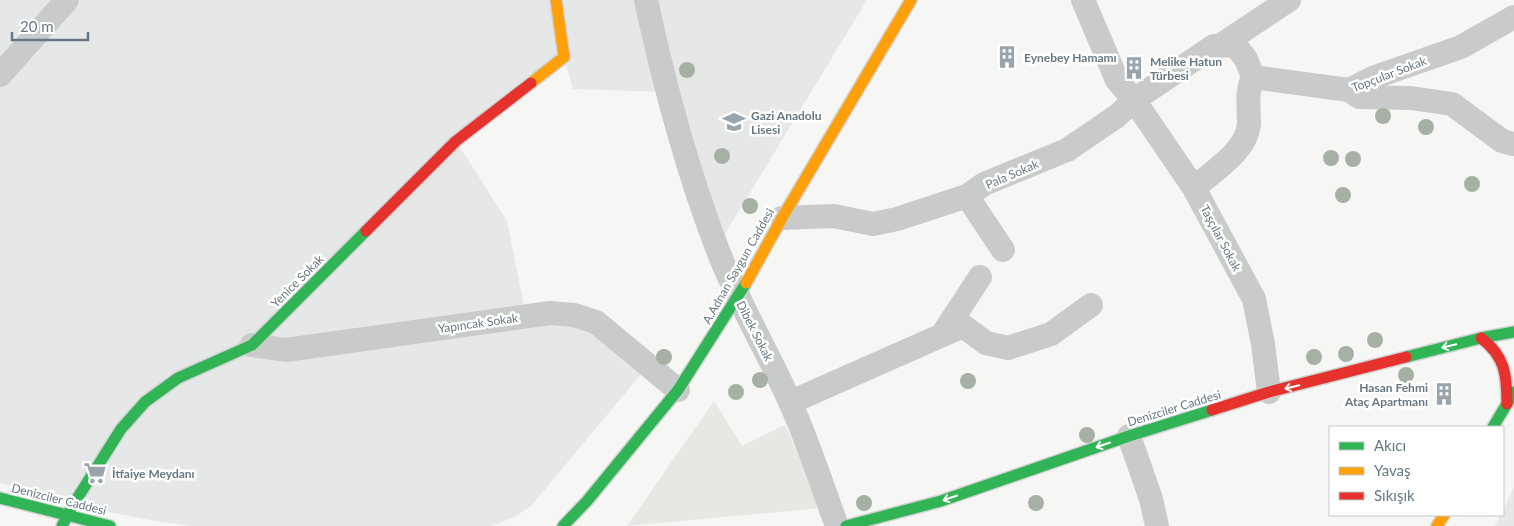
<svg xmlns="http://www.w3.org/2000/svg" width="1514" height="526" viewBox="0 0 1514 526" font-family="Lato,sans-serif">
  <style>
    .built { fill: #e6e8e8 }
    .green { fill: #e5e8e3 }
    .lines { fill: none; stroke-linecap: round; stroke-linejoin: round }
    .fast-casing { stroke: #d2d3d3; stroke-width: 14 }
    .slow-casing { stroke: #d2d3d3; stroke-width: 14 }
    .jam-casing { stroke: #d2d3d3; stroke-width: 14 }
    .street { stroke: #c9caca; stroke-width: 24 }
    .fast { stroke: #30b455; stroke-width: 11 }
    .slow { stroke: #ff9f0a; stroke-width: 11 }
    .jam { stroke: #e5322d; stroke-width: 11 }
    .tree { fill: #a7b0a5 }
    .oneway { stroke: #fff }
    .labels { text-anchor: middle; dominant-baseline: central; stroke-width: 5; stroke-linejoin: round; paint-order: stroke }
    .poi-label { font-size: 12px; font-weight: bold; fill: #687883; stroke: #fff; text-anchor: start }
    .street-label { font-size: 12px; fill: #687883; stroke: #fff }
  </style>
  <rect width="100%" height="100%" fill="#f6f6f5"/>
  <path class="built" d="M0,0h867l-150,247 -50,-155 -94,-3 -9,-32 -108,84 51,80 19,95 48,-1 74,51 -117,140 -16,11 -24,9h-299l-37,-5 -82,-16 -73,-22z
    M1514,487v39h-19l5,-11h3v-5z"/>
  <path class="green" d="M714,401l28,45 43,-21 37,83 -195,18z"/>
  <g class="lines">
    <defs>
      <path id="fast" d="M1406,357l75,-19 33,-6
        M1493,427l21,-35
        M0,498l110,28
        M62,526l11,-21 48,-76 24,-27 33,-24 74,-33 114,-114
        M563,526l24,-25 91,-111 68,-107
        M846,526l95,-25 188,-65 83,-26"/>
      <path id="slow" d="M531,83l33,-26 -8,-57
        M746,283l36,-65 129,-218
        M1437,526l7,-11"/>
      <path id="jam" d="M366,231l90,-90 75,-58
        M1481,338c24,18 26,37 26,66
        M1212,410l57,-18 137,-35"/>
    </defs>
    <use href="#fast" class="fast-casing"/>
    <use href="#slow" class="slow-casing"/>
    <use href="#jam" class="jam-casing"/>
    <path class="street" d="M646,0c18,84 40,167 71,248 20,53 50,102 73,154 18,39 32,84 47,124
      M1083,0l34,80 17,20 60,88 60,111 9,45 6,48
      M1221,45l68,-45
      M0,75l67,-75
      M1253,77l96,13 26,-13 86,-30 53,-30
      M1349,90l10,7 52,1 41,6 50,37 12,3
      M1194,188c19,-17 53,-37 55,-64 0,-16 -3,-33 4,-47
      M967,196l36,54
      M782,218l52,-2 39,8 24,-5 70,-23 17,-12 83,-34 50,-34 17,-16 80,-54 21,-1 11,14 7,18
      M942,335l38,-58
      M252,345l34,5 264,-37 24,2 22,7 82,68
      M791,402l172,-76 23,17 22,5 43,-14 40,-29
      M1129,436l22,63 6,27"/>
    <use href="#fast" class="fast"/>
    <use href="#slow" class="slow"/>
    <use href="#jam" class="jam"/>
  </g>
  <g class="tree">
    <circle cx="687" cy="70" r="8"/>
    <circle cx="1383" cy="116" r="8"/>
    <circle cx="1426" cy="127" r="8"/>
    <circle cx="722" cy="156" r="8"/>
    <circle cx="1331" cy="158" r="8"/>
    <circle cx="1353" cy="159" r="8"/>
    <circle cx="1472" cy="184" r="8"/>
    <circle cx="1343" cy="195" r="8"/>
    <circle cx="750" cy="206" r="8"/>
    <circle cx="1375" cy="340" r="8"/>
    <circle cx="1346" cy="354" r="8"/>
    <circle cx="664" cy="357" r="8"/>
    <circle cx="1314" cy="357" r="8"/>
    <circle cx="1406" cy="375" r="8"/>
    <circle cx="760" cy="380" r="8"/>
    <circle cx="968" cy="381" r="8"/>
    <circle cx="736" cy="392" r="8"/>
    <circle cx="1087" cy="435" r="8"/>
    <circle cx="864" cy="503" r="8"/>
    <circle cx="1036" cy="503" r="8"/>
  </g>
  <defs><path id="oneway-shaft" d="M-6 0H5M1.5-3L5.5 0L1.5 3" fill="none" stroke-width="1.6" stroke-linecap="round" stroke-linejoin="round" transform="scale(1.25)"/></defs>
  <g class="oneway">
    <use href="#oneway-shaft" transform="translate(1449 346) rotate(166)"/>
    <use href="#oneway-shaft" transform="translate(1292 387) rotate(166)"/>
    <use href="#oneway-shaft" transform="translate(1103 445) rotate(161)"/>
    <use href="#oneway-shaft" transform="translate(950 498) rotate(161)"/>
  </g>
  <defs>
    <symbol id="building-bare" viewBox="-9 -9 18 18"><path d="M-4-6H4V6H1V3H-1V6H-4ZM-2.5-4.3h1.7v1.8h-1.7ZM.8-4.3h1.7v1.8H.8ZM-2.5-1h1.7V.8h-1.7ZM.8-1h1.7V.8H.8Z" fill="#9aa4ab" stroke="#fff" stroke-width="2.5" paint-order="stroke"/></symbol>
    <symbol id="school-bare" viewBox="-9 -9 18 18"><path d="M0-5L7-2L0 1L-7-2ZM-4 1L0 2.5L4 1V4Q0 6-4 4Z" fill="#9aa4ab" stroke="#fff" stroke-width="2.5" paint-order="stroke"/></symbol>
    <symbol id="supermarket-bare" viewBox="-9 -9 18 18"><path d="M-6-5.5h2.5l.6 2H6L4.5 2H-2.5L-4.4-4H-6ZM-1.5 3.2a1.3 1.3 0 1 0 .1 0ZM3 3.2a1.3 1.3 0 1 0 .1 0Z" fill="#9aa4ab" stroke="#fff" stroke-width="2.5" paint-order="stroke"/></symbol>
  </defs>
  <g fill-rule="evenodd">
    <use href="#building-bare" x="991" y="41" width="32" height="32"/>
    <use href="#building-bare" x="1118" y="52" width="32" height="32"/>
    <use href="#school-bare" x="718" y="106" width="32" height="32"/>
    <use href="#building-bare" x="1428" y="378" width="32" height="32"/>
    <use href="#supermarket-bare" x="79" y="457" width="32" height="32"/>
  </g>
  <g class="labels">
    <g class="poi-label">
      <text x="1024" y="57">Eynebey Hamamı</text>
      <text x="1150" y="61">Melike Hatun<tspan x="1150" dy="14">Türbesi</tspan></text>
      <text x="751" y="115">Gazi Anadolu<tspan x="751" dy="14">Lisesi</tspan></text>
      <text x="1428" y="387" text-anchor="end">Hasan Fehmi<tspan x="1428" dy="14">Ataç Apartmanı</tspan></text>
      <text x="112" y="473">İtfaiye Meydanı</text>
    </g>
    <g class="street-label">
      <text transform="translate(1389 74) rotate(-21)">Topçular Sokak</text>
      <text transform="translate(1012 174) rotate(-23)">Pala Sokak</text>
      <text transform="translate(1221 238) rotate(62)">Taşçılar Sokak</text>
      <text transform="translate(738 266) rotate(-60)">A.Adnan Saygun Caddesi</text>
      <text transform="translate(297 281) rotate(-45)">Yenice Sokak</text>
      <text transform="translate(478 323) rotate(-8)">Yapıncak Sokak</text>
      <text transform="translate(755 331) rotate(63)">Dibek Sokak</text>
      <text transform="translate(1174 408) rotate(-17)">Denizciler Caddesi</text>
      <text transform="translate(59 499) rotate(14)">Denizciler Caddesi</text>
    </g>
  </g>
  <rect x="1329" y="426" width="175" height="90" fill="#ffffff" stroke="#c3c9cd"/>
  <rect x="1339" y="442" width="25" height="8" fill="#30b455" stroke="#c3c9cd"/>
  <text x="1374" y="451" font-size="15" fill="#687883">Akıcı</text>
  <rect x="1339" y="467" width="25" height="8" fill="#ff9f0a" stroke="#c3c9cd"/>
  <text x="1374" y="476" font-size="15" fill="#687883">Yavaş</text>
  <rect x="1339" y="492" width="25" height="8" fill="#e5322d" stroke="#c3c9cd"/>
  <text x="1374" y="501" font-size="15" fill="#687883">Sıkışık</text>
  <path d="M12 32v8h76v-8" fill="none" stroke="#687883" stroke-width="2.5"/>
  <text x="20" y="32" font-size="15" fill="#687883" stroke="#ffffff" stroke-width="4" paint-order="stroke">20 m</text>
</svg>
